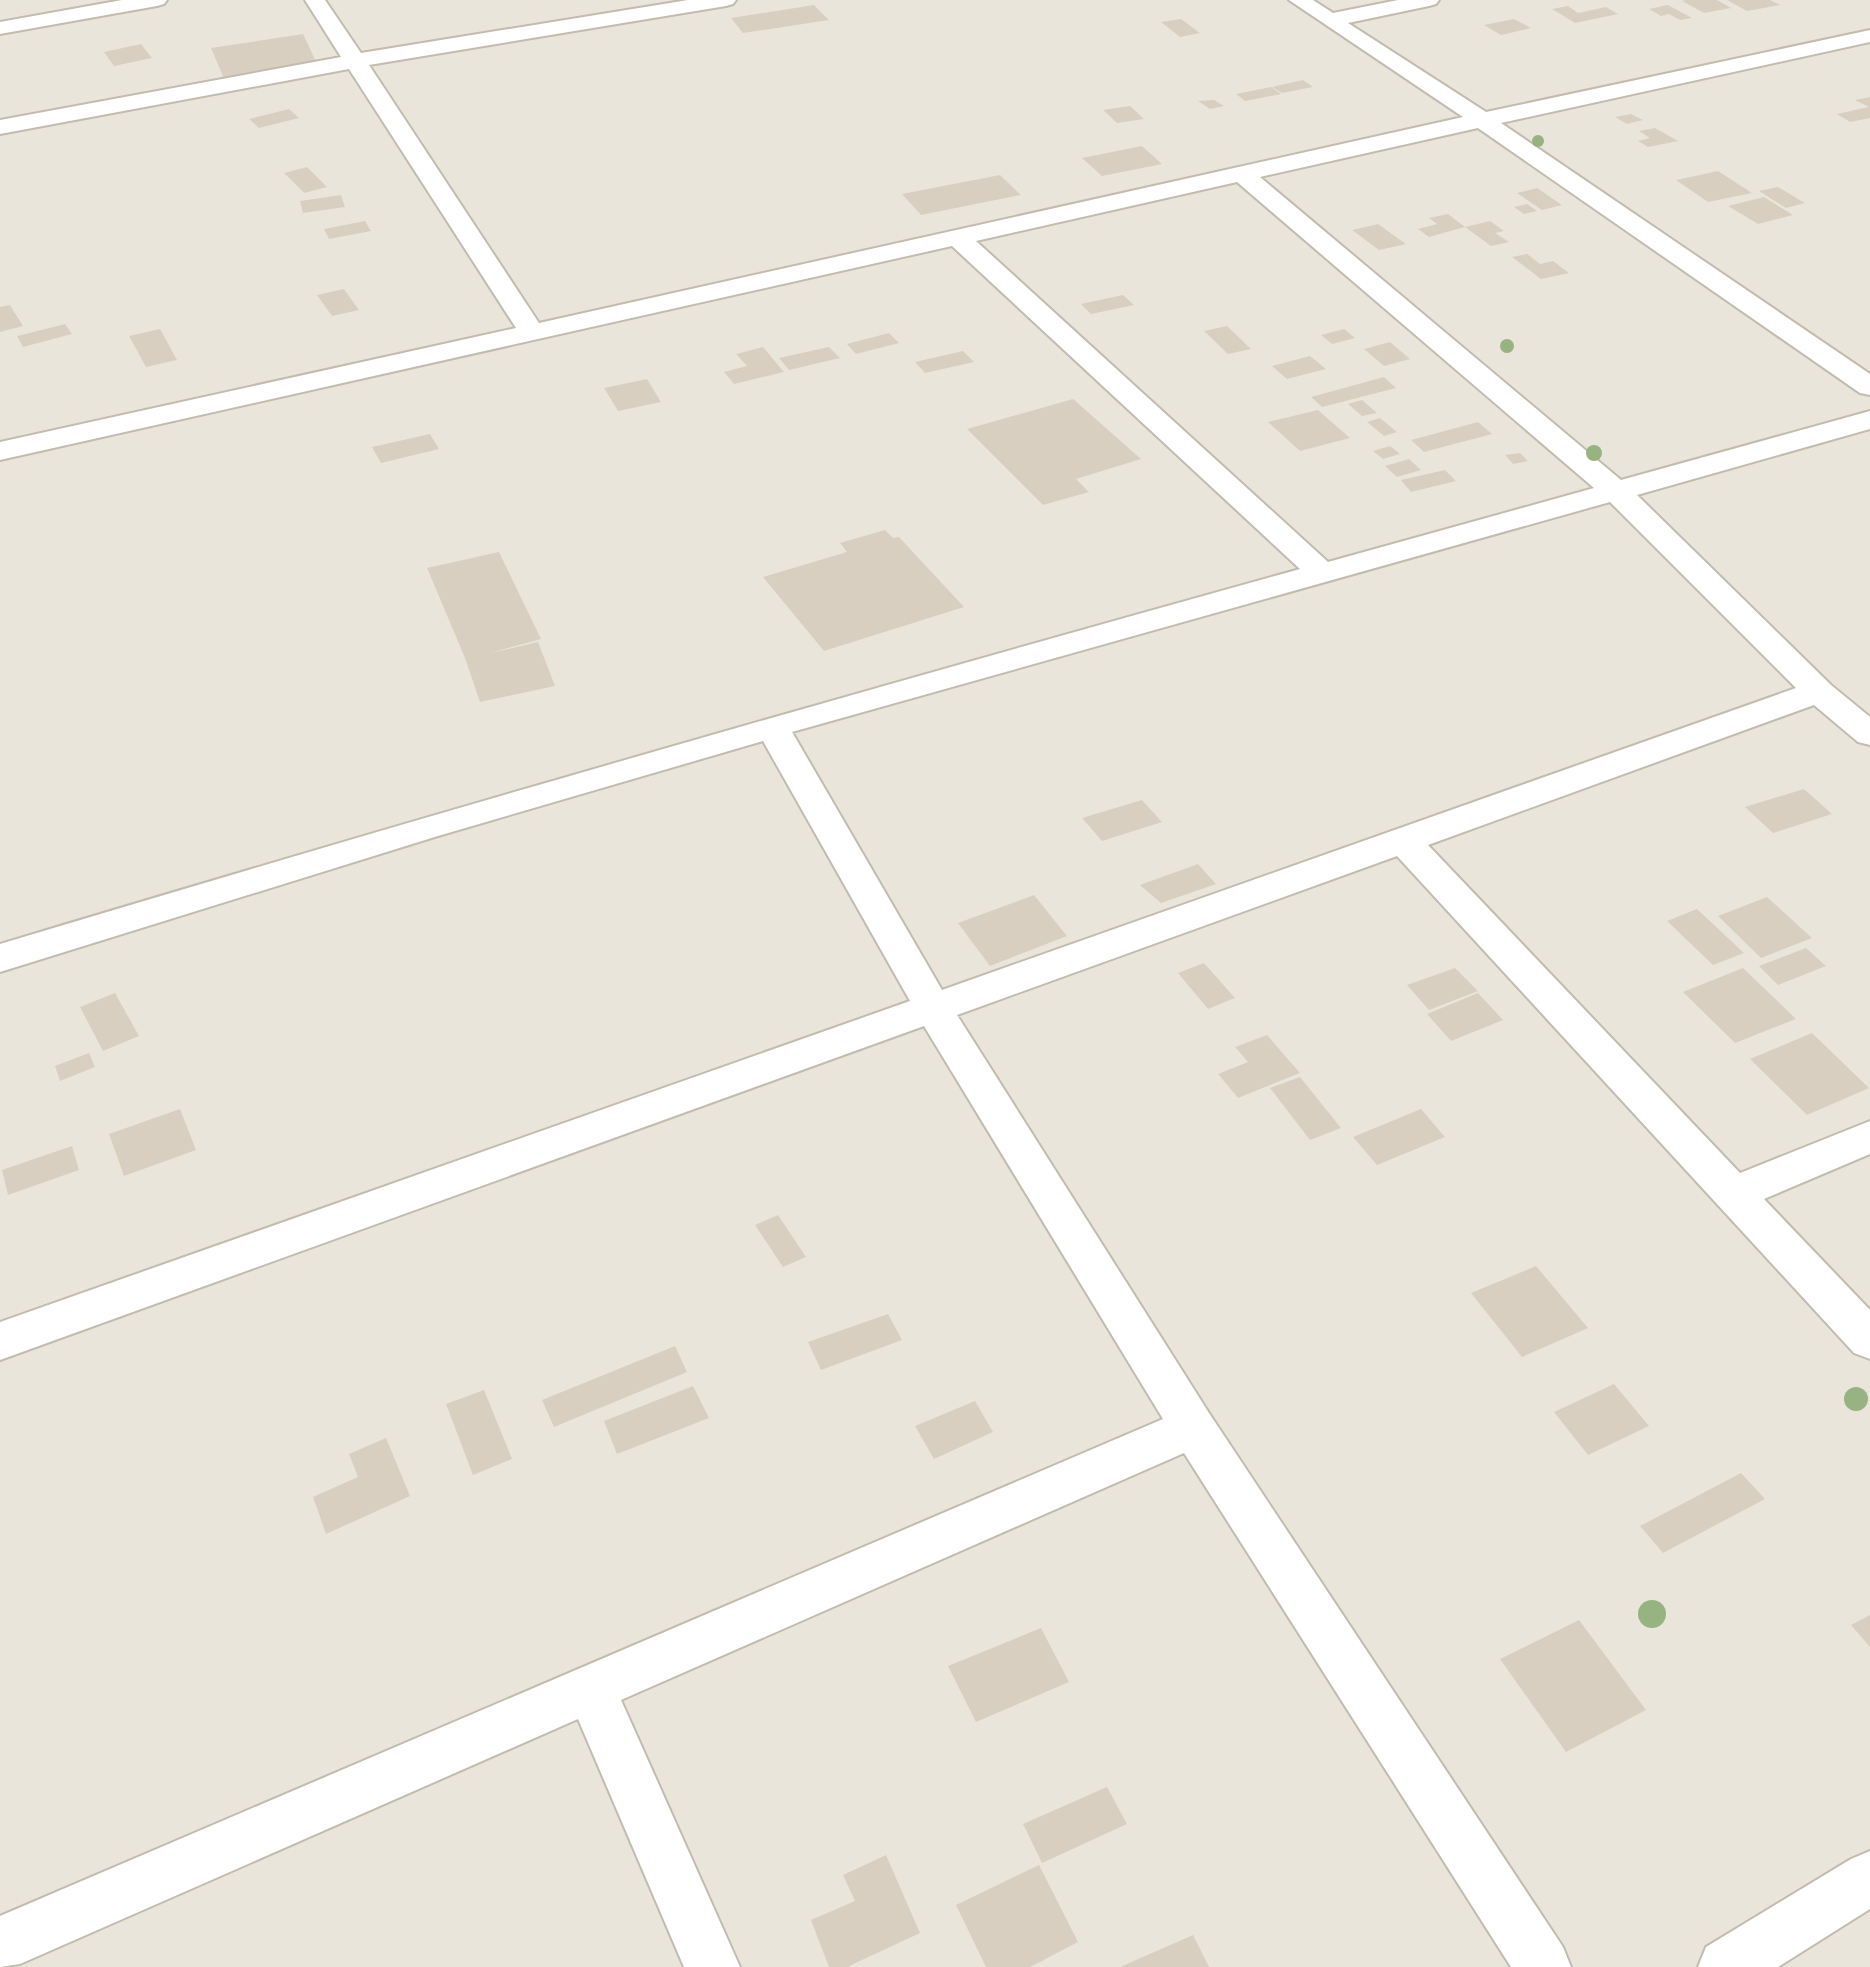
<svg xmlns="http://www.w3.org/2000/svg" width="1870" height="1967" viewBox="0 0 1870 1967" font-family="Ubuntu,sans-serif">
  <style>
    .residential { fill: #eae5da }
    .building { fill: #d8cfc1 }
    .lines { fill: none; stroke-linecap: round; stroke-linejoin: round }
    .minor-casing { stroke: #c2bbae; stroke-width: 4 }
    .minor { fill: #fff; fill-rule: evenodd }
    .tree { fill: #97b381 }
  </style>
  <rect width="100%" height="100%" fill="#f6f3ec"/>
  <path class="residential" d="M0,0h1870v1967h-1870z"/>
  <path class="building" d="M1686,0h31l14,8 -27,5 -22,-12z
    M1727,0h43l10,5 -33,6z
    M814,5l15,15 -86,13 -12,-15z
    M1668,5l24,13 -12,2 -11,-6 -8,2 -12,-7z
    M1568,6l10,7 28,-6 12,7 -43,9 -23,-14z
    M1181,19l19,14 -20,4 -19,-15z
    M1514,19l17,9 -30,7 -17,-10z
    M303,34l15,32 -93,15 -14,-33z
    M141,44l11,14 -38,8 -10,-14z
    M1303,80l10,7 -31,6 -10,-6z
    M1271,87l10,7 -36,7 -9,-7z
    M1870,97v21l-20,4 -13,-8 32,-7 -14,-7z
    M1214,100l10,6 -14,3 -12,-8z
    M1130,106l14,13 -27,4 -14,-13z
    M289,109l10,9 -40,10 -10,-9z
    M1631,114l12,6 -16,4 -12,-7z
    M1655,128l23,13 -30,6 -10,-6 12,-3 -11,-7z
    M1142,146l20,18 -60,12 -20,-18z
    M307,167l20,20 -23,6 -20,-20z
    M1718,171l34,22 -44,9 -32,-22z
    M1000,175l21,20 -100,20 -19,-21z
    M1778,187l27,16 -19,5 -27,-17z
    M1537,188l25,17 -20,5 -25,-17z
    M341,195l4,12 -42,6 -3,-12z
    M1764,197l29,18 -35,9 -30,-18z
    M1527,204l10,7 -13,3 -10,-7z
    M1448,214l17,13 -36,10 -11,-8 19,-5 -8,-6z
    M365,221l6,10 -42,8 -5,-10z
    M1490,221l14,10 -9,2 14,9 -18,4 -26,-19z
    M1378,224l28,20 -27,6 -27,-20z
    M1527,254l13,10 13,-3 16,12 -28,6 -29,-22z
    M344,289l15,21 -27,6 -15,-21z
    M1123,295l11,10 -43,9 -10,-10z
    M10,305l13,21 -23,6v-25z
    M65,324l7,10 -49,13 -6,-11z
    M1227,326l24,23 -23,5 -24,-23z
    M160,329l17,31 -31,7 -17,-31z
    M1344,329l11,9 -23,6 -11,-9z
    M889,333l10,10 -43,11 -9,-10z
    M1390,342l20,17 -26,7 -20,-17z
    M763,347l21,25 -50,12 -10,-12 23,-6 -11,-12z
    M829,347l11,11 -51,12 -10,-12z
    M963,351l11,11 -49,11 -10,-11z
    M1310,356l16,13 -39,10 -15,-13z
    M1384,377l12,11 -74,19 -11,-10z
    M647,379l14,23 -43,9 -14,-23z
    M1073,399l68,60 -65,20 13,13 -46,13 -76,-76z
    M1362,400l15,13 -15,3 -14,-12z
    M1318,410l32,28 -50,13 -32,-29z
    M1380,418l17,14 -13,4 -17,-14z
    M1478,422l14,12 -68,18 -13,-12z
    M430,434l9,15 -58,14 -9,-16z
    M1390,446l10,8 -17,5 -10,-8z
    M1520,453l8,8 -15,3 -8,-9z
    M1409,459l12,11 -24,7 -12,-11z
    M1445,470l11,11 -45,11 -10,-12z
    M885,530l8,8 6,-1 65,70 -140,44 -61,-74 84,-25 -7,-9z
    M499,552l42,87 -51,14 48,-11 17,44 -75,16 -15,-44 -38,-90z
    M1804,789l28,25 -59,19 -28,-26z
    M1142,800l20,22 -60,19 -20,-23z
    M1198,864l18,20 -55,19 -21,-18z
    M1034,895l33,41 -77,30 -32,-43z
    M1767,897l45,41 -51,20 -43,-42z
    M1697,909l47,44 -31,12 -46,-44z
    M1806,948l20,18 -48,19 -19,-19z
    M1204,963l31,35 -27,11 -30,-36z
    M1455,968l23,23 -49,19 -22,-25z
    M1743,968l53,51 -61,24 -52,-51z
    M115,993l24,43 -36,15 -23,-44z
    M1478,993l25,27 -52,21 -24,-27z
    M1812,1033l57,55 -62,27 -57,-56z
    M1267,1035l33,38 -62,25 -20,-24 30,-12 -13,-15z
    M89,1053l6,14 -35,14 -5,-15z
    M1300,1077l41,51 -31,12 -40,-52z
    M180,1109l16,41 -72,26 -15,-42z
    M1421,1109l24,28 -68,28 -24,-28z
    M72,1146l7,24 -71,25 -6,-25z
    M778,1215l28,42 -23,10 -28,-42z
    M1536,1266l52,62 -66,29 -51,-64z
    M888,1314l14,26 -81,30 -13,-28z
    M675,1346l12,26 -133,55 -12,-27z
    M1614,1384l35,42 -61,29 -34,-43z
    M693,1386l16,32 -92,36 -13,-33z
    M484,1390l28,69 -39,16 -27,-71z
    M975,1401l18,31 -59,27 -19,-33z
    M386,1438l24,58 -84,38 -13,-37 45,-20 -9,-23z
    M1741,1473l24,26 -102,54 -23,-27z
    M1870,1615v32l-19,-22z
    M1579,1620l67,90 -80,42 -66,-93z
    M1041,1628l28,54 -93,40 -28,-56z
    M1107,1787l20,37 -85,39 -19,-39z
    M886,1855l34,78 -73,34h-18l-18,-47 44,-19 -12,-26z
    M1039,1865l39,77 -48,25h-44l-30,-62z
    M1193,1935l16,32h-89z"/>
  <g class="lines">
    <defs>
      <path id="minor" d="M122,0h45l-3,4 -7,2 -157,28v-12z
        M305,0h20l36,53 327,-53h48l-3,4 -7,2 -357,59 170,258 924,-206 -174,-117h24l20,13 65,-13h41l-3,4 -7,2 -81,17 138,89 384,-82v12l-369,81 369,251v21l-10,-2 -382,-265 -218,49 361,303 249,-69v18l-233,66 194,190 39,32v28l-12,-3 -44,-37 -386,140 312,328 130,-52v33l-106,45 106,111v49l-16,-6 -457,-497 -440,159 252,398 354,534 8,20h-60l-327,-514 -563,247 119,267h-56l-106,-248 -558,245 -20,3v-51l1163,-497 -239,-393 -924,334v-38l910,-321 -147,-260 -325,95 -438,136v-28c432,-130 865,-254 1300,-375l-348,-323 -952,214v-18l516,-114 -167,-259 -349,65v-14l341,-63zM1237,182l357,306 -266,74 -352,-321zM1610,502l186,186 -854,302 -150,-258z
        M1870,1851v58l-92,58h-80l8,-20 145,-88z"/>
    </defs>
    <use href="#minor" class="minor-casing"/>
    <use href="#minor" class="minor"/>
  </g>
  <g class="tree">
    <circle cx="1538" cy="141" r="6"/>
    <circle cx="1507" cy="346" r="7"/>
    <circle cx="1594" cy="453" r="8"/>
    <circle cx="1856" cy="1399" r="12"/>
    <circle cx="1652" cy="1614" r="14"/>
  </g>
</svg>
